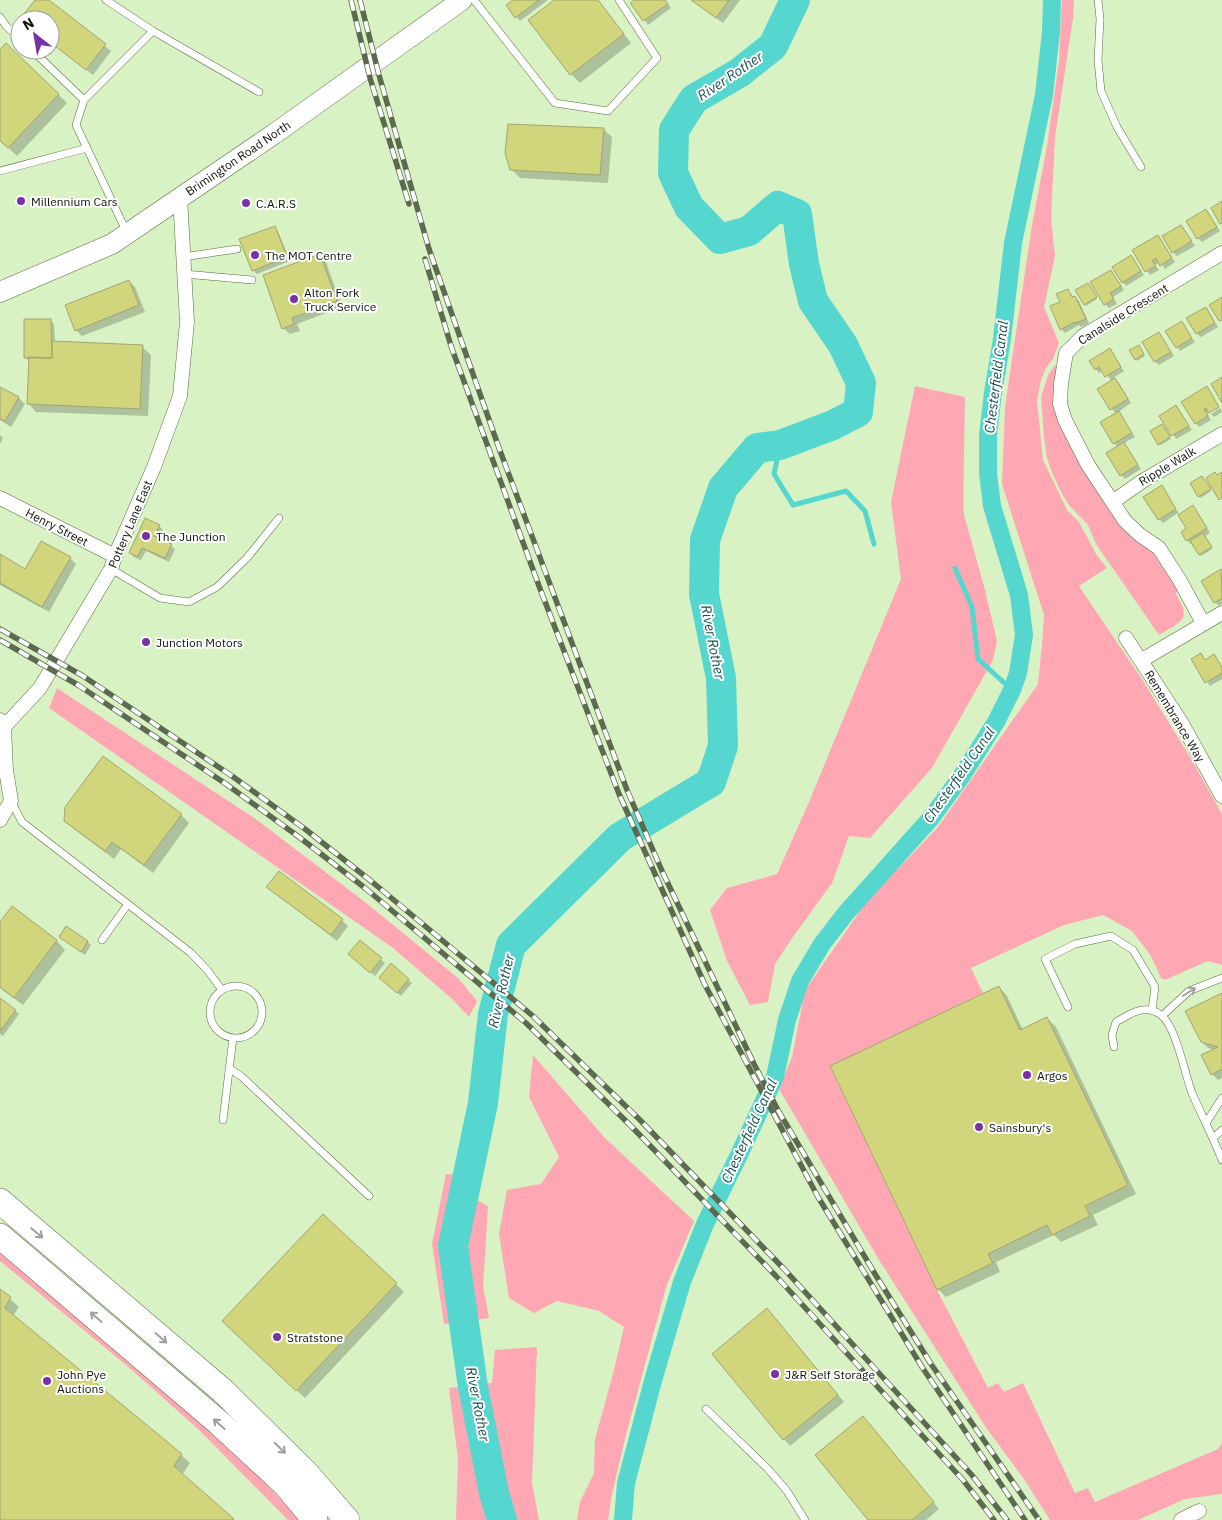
<svg xmlns="http://www.w3.org/2000/svg" width="1222" height="1520" viewBox="0 0 1222 1520" font-family="'IBM Plex Sans',sans-serif">
  <style>
    .green { fill: #ffa8b4 }
    .shadow { fill: #0003 }
    .lines { fill: none; stroke-linecap: round; stroke-linejoin: round }
    .stream { stroke: #55d6cf; stroke-width: 5 }
    .canal { stroke: #55d6cf; stroke-width: 18 }
    .river { stroke: #55d6cf; stroke-width: 30 }
    .building { fill: #d1d57b; stroke: #a2a473 }
    .lane-casing { stroke: #566c42; stroke-width: 8 }
    .street-casing { stroke: #566c42; stroke-width: 15 }
    .secondary-casing { stroke: #566c42; stroke-width: 21 }
    .highway-casing { stroke: #566c42; stroke-width: 26 }
    .lane { stroke: #fff; stroke-width: 7 }
    .street { stroke: #fff; stroke-width: 14 }
    .secondary { stroke: #fff; stroke-width: 20 }
    .highway { stroke: #fff; stroke-width: 25 }
    .rail-casing { stroke: #5c6b4f; stroke-width: 5.5 }
    .rail { stroke: #fff; stroke-width: 4; stroke-dasharray: 11; stroke-linecap: butt }
    .oneway { stroke: #9da19b }
    .poi-dot { fill: #7a31a4; stroke: #fff; stroke-width: 2 }
    .labels { text-anchor: middle; dominant-baseline: central; stroke-width: 4; stroke-linejoin: round; paint-order: stroke }
    .street-label { font-size: 12px; fill: #0a1304; stroke: #fff }
    .poi-label { font-size: 12px; fill: #0a1304; stroke: #fff; text-anchor: start }
    .water-label { font-size: 14px; font-style: italic; fill: #154e4b; stroke: #fff }
  </style>
  <rect width="100%" height="100%" fill="#d9f2c3"/>
  <path class="green" d="M1062,0h12l-1,18 -18,119 -4,81 4,38 -11,51 15,36 -6,16 -7,9 -5,12 -4,20 6,60 24,50 12,12 17,32 11,14 -28,18 66,98 48,78 29,52v151l-14,-4 -43,19 -4,-2 -10,-22 -19,-25 -29,-16 -39,10 -93,43 12,25 -153,74 107,223 51,98 10,-5 6,9 19,-9 52,110 13,-5 7,14 123,-53 4,-6v51l-37,5 -47,21h-88l-26,-41 -37,-50 -108,-169 -100,-171 13,-32 13,-67 62,-89 71,-74 100,-143 4,-39 2,-30 -42,-131 3,-77 27,-182 15,-79 12,-85z
    M1056,364l-1,34 91,149 7,6 25,36 -2,5c16,27 6,27 -17,41l-63,-91 -8,-19 -19,-20 -8,-13 -10,-22 -4,-12 -3,-20 -3,-41 7,-22z
    M915,386l50,11 -2,114 22,79 12,51 -4,19 -61,108 -62,70 -21,-2 -17,47 -39,54 -18,27 -7,38 -18,3 -23,-44 -17,-51 17,-22 50,-14 32,-72 92,-223 -10,-77z
    M57,688l200,132 108,82 93,76 19,23 -8,16 -18,-19 -58,-50 -344,-240z
    M533,1055l72,83 89,83 -28,66 -40,148 -14,59 -4,26h-31l3,-18 14,-29 1,-34 18,-65 11,-47 -25,-16 -42,-10 -23,12 -25,-15 -10,-64 8,-44 34,-6 18,-27 -30,-60z
    M446,1174l30,1 1,25 11,6 -5,81 6,31 -45,6 -12,-80z
    M0,1249l129,108 133,122 37,41h-11l-90,-91 -72,-64 -126,-104z
    M537,1347l-5,136 7,37h-83l2,-61 -9,-71 43,-5 3,-33z"/>
  <path class="shadow" d="M36,0h11l64,51 -18,24 -43,-33v-22h-27z
    M515,0h33l-28,21 -13,-15z
    M556,0h42l33,43 -51,40 -9,-9 -41,-54z
    M633,0h32l6,8 -23,17 -16,-22 3,-2z
    M692,0h48l-17,23z
    M0,51l58,43 9,9 -50,53 -17,-16z
    M603,129l9,8 -4,46 -88,-5 -9,-9z
    M1206,211l14,20 -18,11 -4,-4z
    M1181,226l14,20 -18,10 -4,-4z
    M274,227l4,4 12,30 -33,13 -4,-4z
    M1158,236l17,26 -10,7 -5,-7 -5,3 4,5 -9,5 -16,-24z
    M319,256l7,6 16,45 -45,17 3,7 -10,3 -7,-6z
    M1131,257l13,18 -18,11 -3,-4z
    M1111,271l13,19 -11,7 4,7 -8,4 -4,-4z
    M129,281l6,6 10,25 -63,24 -6,-6z
    M1089,286l8,13 -11,7 -1,-2z
    M1068,290l6,8 1,-1 4,4 10,22 -8,4 -2,-2 -14,8 -4,-4 1,-26z
    M1206,308l12,19 -17,10 -4,-3z
    M50,320l4,4 1,19 87,4 9,8 -3,61 -112,-4 -8,-9 2,-41 -5,-5z
    M1181,322l14,20 -15,9 -3,-4z
    M1159,333l15,23 -15,9 -4,-4z
    M1140,348l5,8 -8,5 -1,-2z
    M1110,350l14,21 -11,7 6,5 12,20 -13,9 17,25 -11,6 17,26 -16,10 -4,-4 -3,-28 -4,-4 2,-29 -18,-25 14,-8 -9,-10 -4,2 -3,-4z
    M0,388l19,10 6,6 -14,23 -11,-7z
    M1207,388l12,18 -12,7 4,7 -12,7 -3,-4z
    M1176,407l16,23 -16,9 -15,-23z
    M1220,408l2,4 -8,5 -3,-3z
    M1163,427l8,12 -10,6 -2,-1z
    M0,435l3,3 -3,6z
    M1204,479l7,12 -10,7 -2,-2z
    M1162,487l18,28 13,-8 4,4 13,22 -5,3 7,13 -11,7 -1,-2 -7,-11 -2,1 -4,-4 -5,-8 6,-3 -10,-16 -15,10 -4,-4z
    M159,526l4,4 -5,9 13,7 4,3 -6,13 -23,-11 -5,9 -7,-3 -4,-4z
    M0,557l26,13 44,-12 6,6 -27,48 -49,-27z
    M1221,571l1,33 -3,2 -4,-4z
    M1201,655l5,5 8,-4 8,10v13l-12,7 -17,-26z
    M181,815l8,8 -36,50 -32,-24 -7,10 -40,-30 -9,-9z
    M268,887l74,33 6,6 -11,15z
    M12,908l45,33 8,9 -42,55 -23,-17v-64z
    M64,940l24,2 3,3 -6,10z
    M360,942l25,21 -10,13 -21,-18z
    M408,980l4,3 -11,13 -17,-14z
    M999,987l8,9 16,34 24,-12 9,9 80,167 -43,21 5,10 -37,17 -7,-7 -58,27 4,10 -54,25 -8,-8z
    M1222,994v84l-4,2 -6,-6 2,-24 -6,-2 -6,-6z
    M0,1000l19,14 -16,22 -3,-2z
    M396,1284l8,8 -99,106 -73,-68z
    M0,1290l19,17 -6,9 168,139 9,8 -8,12 51,45h-233z
    M773,1316l71,86 -54,44 -77,-92z
    M863,1417l76,92 -13,11h-57z"/>
  <g class="lines">
    <path class="stream" d="M780,445l-6,29 19,31 53,-14 19,20 9,33
      M955,568l17,39 6,52 34,31"/>
    <path class="canal" d="M623,1520l3,-37 28,-106 28,-95 23,-58 34,-69 36,-78 12,-57 13,-39 22,-37 24,-31 85,-95 30,-41 35,-55 16,-32 6,-17 6,-38 -5,-40 -27,-89 -4,-33v-38l5,-42 9,-54 11,-96 31,-148 7,-63 1,-32"/>
    <path class="river" d="M502,1520l-8,-27 -21,-106 -20,-141 30,-143 10,-89 18,-69 109,-108 91,-55 12,-36 -2,-68 -17,-84 1,-54 18,-52 34,-40 23,-3 53,-20 25,-13 3,-29 -18,-38 -30,-44 -9,-37 -7,-50 -19,-8 -29,25 -29,8 -31,-32 -16,-34 1,-43 20,-31 45,-26 34,-27 22,-46"/>
  </g>
  <path class="building" d="M35,0h14l57,44 -20,26 -36,-28v-22h-28l-2,-1z
    M513,0h26l-24,18 -9,-13z
    M554,0h44l26,34 -54,41 -42,-55z
    M634,0h31l3,4 -25,17 -13,-18z
    M691,0h38l-13,18z
    M6,43l53,51 -51,54 -8,-7v-92z
    M508,124l96,4 -4,47 -90,-5 -5,-17z
    M1222,201v22l-2,1 -9,-16z
    M1206,209l11,18 -20,12 -11,-18z
    M1181,225l11,16 -20,12 -10,-17z
    M275,226l12,31 -35,14 -13,-32z
    M1158,235l14,23 -12,8 -4,-8 -4,3 4,5 -11,6 -13,-22z
    M320,254l17,47 -45,17 2,6 -12,5 -19,-54z
    M1131,255l10,16 -19,12 -10,-16z
    M1111,270l10,16 -11,7 4,6 -10,6 -14,-23z
    M129,280l10,25 -64,26 -10,-26z
    M1088,283l9,14 -13,8 -9,-15z
    M1068,289l4,8 3,-1 11,23 -10,4 -1,-1 -15,8 -10,-24 10,-4 -4,-8z
    M1222,297v23l-3,1 -10,-16z
    M1206,307l9,16 -19,11 -10,-16z
    M24,319h27l1,39h-28z
    M1182,321l10,17 -16,10 -11,-17z
    M1159,332l12,20 -17,10 -12,-20z
    M52,341l91,4 -3,64 -113,-5 2,-47 23,1z
    M1139,345l5,9 -9,6 -6,-10z
    M1110,348l11,19 -16,10 -6,-10 -4,3 -6,-9z
    M1222,377v26l-11,-19z
    M1115,378l13,21 -18,11 -13,-21z
    M1207,386l12,21 -10,6 -3,-5 -2,1 4,7 -13,8 -14,-22z
    M0,387l19,10 -14,24 -5,-2z
    M1176,405l13,21 -18,10 -12,-20z
    M1119,411l13,22 -19,11 -13,-22z
    M1162,424l8,13 -12,8 -8,-14z
    M1124,442l14,23 -18,11 -14,-23z
    M1215,472l2,3 5,-3v26l-3,2 -13,-22z
    M1202,476l9,13 -13,8 -8,-14z
    M1162,485l14,24 -18,11 -15,-23z
    M1193,505l14,23 -21,13 -5,-9 5,-4 -8,-13z
    M145,518l15,7 -6,11 18,8 -7,14 -23,-10 -5,9 -8,-4z
    M1203,533l9,14 -13,8 -9,-14z
    M41,541l30,16 -29,50 -42,-24v-29l25,15z
    M1221,569l1,29 -8,5 -13,-22z
    M1201,653l4,7 9,-6 8,13v6l-17,10 -14,-24z
    M103,756l79,58 -38,51 -32,-23 -7,9 -41,-30 1,-14z
    M279,871l64,48 -12,16 -65,-48z
    M12,906l45,34 -43,58 -14,-11v-65z
    M66,926l22,15 -7,11 -22,-15z
    M360,940l22,18 -12,15 -22,-19z
    M391,963l18,16 -12,14 -18,-15z
    M999,986l21,44 27,-13 81,168 -43,21 5,10 -38,19 -5,-10 -59,29 5,9 -56,27 -107,-224z
    M1222,993v76l-11,6 -10,-20 17,-8 -17,-5 -16,-31z
    M0,998l16,12 -16,21z
    M323,1214l74,69 -101,108 -74,-70z
    M0,1289l11,8 -6,11 177,146 -8,12 60,53 -2,1h-232z
    M767,1308l71,87 -55,45 -71,-86z
    M863,1416l71,86 -22,18h-44l-53,-65z"/>
  <g class="lines">
    <defs>
      <path id="lane" d="M474,0l81,103 53,8 49,-53 -38,-58
        M1098,0l2,19 -2,41 3,31 16,36 24,40
        M0,17l6,9 14,12
        M153,31l106,61
        M32,50l52,50 -8,25 51,108
        M84,100l69,-69 -47,-31
        M0,171l87,-23
        M183,257l54,-8
        M184,274l68,6
        M111,569l49,29 29,4 28,-15 30,-29 32,-40
        M11,801l11,21 169,131 17,18 14,19
        M102,940l26,-36
        M210 1012a26 26 0 1 1 52 0a26 26 0 1 1-52 0Z
        M1068,1007l-23,-48 30,-15 36,-8 22,14 22,37 -3,23
        M1163,1015l26,-24 33,-13
        M1114,1047l-2,-12 4,-13c14,-8 29,-19 45,-7 15,11 24,60 31,78 10,23 21,44 30,67
        M229,1068l13,9 127,119
        M223,1120l10,-82
        M1206,1123l16,-25
        M1213,1138l9,-8
        M706,1409l62,60 19,22 18,29"/>
      <path id="street" d="M0,498l115,58
        M1114,501l27,-19 81,-48
        M1203,623l-24,-44 -20,-31 -19,-13 -15,-14 -37,-56 -23,-45 -5,-16 1,-20 5,-31 17,-17 139,-83
        M1126,638l55,84 41,74
        M1142,660l80,-47
        M4,727l36,-39 71,-119 4,-13 39,-89 26,-71 7,-74 -7,-125
        M0,820l11,-19 -5,-31 -2,-43 -4,-7
        M1181,1520l18,-9"/>
      <path id="secondary" d="M0,292l112,-48 162,-110 188,-134"/>
      <path id="highway" d="M0,1201l223,190 84,83 40,46
        M0,1236l218,186 67,62 30,36"/>
    </defs>
    <use href="#lane" class="lane-casing"/>
    <use href="#street" class="street-casing"/>
    <use href="#secondary" class="secondary-casing"/>
    <use href="#highway" class="highway-casing"/>
    <use href="#lane" class="lane"/>
    <use href="#street" class="street"/>
    <use href="#secondary" class="secondary"/>
    <use href="#highway" class="highway"/>
    <defs>
      <path id="rail" d="M351,0l19,78 39,126
        M360,0l19,75 50,174 70,199 128,342 35,81 92,193 25,48 96,162 56,90 108,156
        M425,259l26,87 88,240 80,208 86,191 113,212 104,170 103,153
        M0,629l83,47 149,100 73,53 66,52 162,135 107,104 144,149 187,205 36,46
        M0,640l78,45 148,99 73,53 66,51 161,135 106,104 144,149 187,204 31,40"/>
    </defs>
    <use href="#rail" class="rail-casing"/>
    <use href="#rail" class="rail"/>
  </g>
  <defs><path id="oneway-shaft" d="M-6 0H5M1.5-3L5.5 0L1.5 3" fill="none" stroke-width="1.6" stroke-linecap="round" stroke-linejoin="round" transform="scale(1.25)"/></defs>
  <g class="oneway">
    <use href="#oneway-shaft" transform="translate(1189 992) rotate(-32)"/>
    <use href="#oneway-shaft" transform="translate(37 1233) rotate(40)"/>
    <use href="#oneway-shaft" transform="translate(96 1317) rotate(-139)"/>
    <use href="#oneway-shaft" transform="translate(161 1338) rotate(41)"/>
    <use href="#oneway-shaft" transform="translate(219 1424) rotate(-138)"/>
    <use href="#oneway-shaft" transform="translate(280 1448) rotate(45)"/>
  </g>
  <g class="poi-dot">
    <circle cx="21" cy="201" r="5"/>
    <circle cx="246" cy="203" r="5"/>
    <circle cx="255" cy="255" r="5"/>
    <circle cx="294" cy="299" r="5"/>
    <circle cx="146" cy="536" r="5"/>
    <circle cx="146" cy="642" r="5"/>
    <circle cx="1027" cy="1075" r="5"/>
    <circle cx="979" cy="1127" r="5"/>
    <circle cx="277" cy="1337" r="5"/>
    <circle cx="775" cy="1374" r="5"/>
    <circle cx="47" cy="1381" r="5"/>
  </g>
  <g class="labels">
    <g class="street-label">
      <text transform="translate(238 158) rotate(-34)">Brimington Road North</text>
      <text transform="translate(1123 314) rotate(-32)">Canalside Crescent</text>
      <text transform="translate(1167 466) rotate(-31)">Ripple Walk</text>
      <text transform="translate(130 524) rotate(-67)">Pottery Lane East</text>
      <text transform="translate(57 527) rotate(27)">Henry Street</text>
      <text transform="translate(1175 716) rotate(59)">Remembrance Way</text>
    </g>
    <g class="poi-label">
      <text x="31" y="201">Millennium Cars</text>
      <text x="256" y="203">C.A.R.S</text>
      <text x="265" y="255">The MOT Centre</text>
      <text x="304" y="292">Alton Fork<tspan x="304" dy="14">Truck Service</tspan></text>
      <text x="156" y="536">The Junction</text>
      <text x="156" y="642">Junction Motors</text>
      <text x="1037" y="1075">Argos</text>
      <text x="989" y="1127">Sainsbury's</text>
      <text x="287" y="1337">Stratstone</text>
      <text x="57" y="1374">John Pye<tspan x="57" dy="14">Auctions</tspan></text>
      <text x="785" y="1374">J&amp;R Self Storage</text>
    </g>
    <g class="water-label">
      <text transform="translate(730 76) rotate(-34)">River Rother</text>
      <text transform="translate(996 377) rotate(-83)">Chesterfield Canal</text>
      <text transform="translate(713 642) rotate(79)">River Rother</text>
      <text transform="translate(959 775) rotate(-55)">Chesterfield Canal</text>
      <text transform="translate(501 991) rotate(-77)">River Rother</text>
      <text transform="translate(749 1131) rotate(-65)">Chesterfield Canal</text>
      <text transform="translate(478 1404) rotate(79)">River Rother</text>
    </g>
  </g>
  <g transform="translate(35 35) rotate(329)"><circle r="24" fill="#ffffff" stroke="#9da19b"/>
  <path d="M0-4L9 19L0 12L-9 19Z" fill="#7a31a4"/>
  <text y="-8" font-size="14" font-weight="bold" text-anchor="middle" fill="#0a1304">N</text>
  </g>
</svg>
